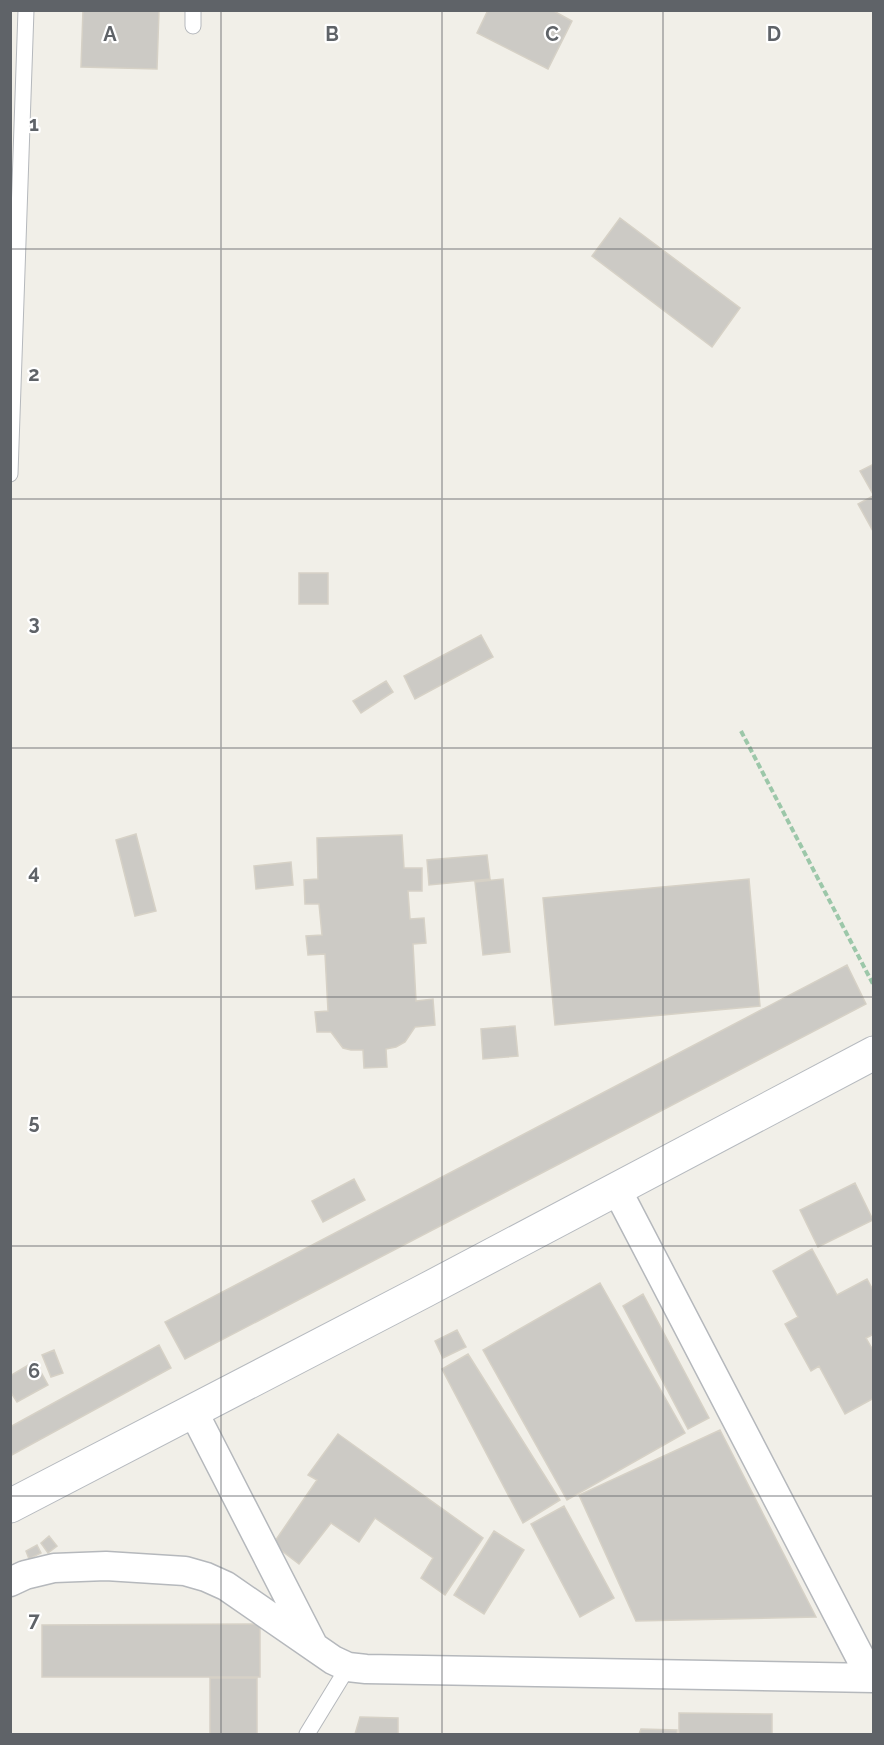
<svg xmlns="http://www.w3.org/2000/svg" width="884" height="1745" viewBox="0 0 884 1745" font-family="Raleway,sans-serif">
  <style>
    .building { fill: #cccac5; stroke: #d6d1c6; stroke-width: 1.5 }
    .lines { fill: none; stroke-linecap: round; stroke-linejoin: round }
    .service-casing { stroke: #b5b8bc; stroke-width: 17 }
    .minor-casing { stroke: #b5b8bc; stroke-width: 31 }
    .secondary-casing { stroke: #b6babf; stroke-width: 35 }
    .path { stroke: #9cc7a9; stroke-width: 4; stroke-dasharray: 6 3; stroke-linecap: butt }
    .service { stroke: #fff; stroke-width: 15 }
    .minor { stroke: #fff; stroke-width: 28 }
    .secondary { stroke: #fff; stroke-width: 33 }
    .grid { fill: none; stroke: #5f6368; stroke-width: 1.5; stroke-opacity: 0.55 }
    .grid-label { font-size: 20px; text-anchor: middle; font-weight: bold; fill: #5f6368; stroke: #fff; stroke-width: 4.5; stroke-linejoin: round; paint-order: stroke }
  </style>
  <rect width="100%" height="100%" fill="#f1efe8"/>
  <path class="building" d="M83,10h76l-2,59 -76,-2z
    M488,10h64l20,11 -24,48 -71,-36z
    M620,218l120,90 -28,39 -120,-91z
    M874,464v32l-14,-25z
    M873,496l1,1v36l-16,-29z
    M299,573h29v31h-29z
    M481,635l12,22 -78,42 -11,-23z
    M386,681l7,11 -32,21 -8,-12z
    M136,834l20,77 -21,5 -19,-76z
    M402,835l2,33h18v23h-14l2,28 14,-1 2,25 -13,1 3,57 17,-2 2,26 -20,2 -10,15 -9,5 -10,2 1,18 -23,1 -1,-18h-12l-8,-2 -12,-16h-14l-2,-20 13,-1 -3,-57 -17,1 -2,-19 16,-1 -3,-31h-14l-1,-24 14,-1 -1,-41z
    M487,855l3,24 -61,6 -2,-25z
    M291,862l2,23 -37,4 -2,-23z
    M503,879l7,73 -27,3 -8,-73z
    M749,879l11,127 -205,19 -12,-127z
    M847,965l19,39 -681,355 -20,-37z
    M515,1026l3,30 -35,3 -2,-30z
    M354,1179l11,21 -42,22 -11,-21z
    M855,1183l18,37 -55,27 -18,-37z
    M812,1249l25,46 30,-16 7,13v42l-8,4 8,14v46l-29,16 -26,-48 -8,5 -26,-47 13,-7 -25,-46z
    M600,1283l85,150 -118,67 -84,-150z
    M643,1294l66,124 -21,11 -65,-123z
    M457,1330l9,17 -23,11 -8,-17z
    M159,1345l12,23 -161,88v-29z
    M54,1350l9,23 -12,4 -9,-22z
    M468,1354l92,146 -37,23 -81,-154z
    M35,1361l13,24 -31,17 -7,-11v-15z
    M720,1430l96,187 -180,4 -57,-126z
    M338,1434l145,104 -38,57 -24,-17 12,-20 -58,-40 -16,24 -28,-19 -32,41 -26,-20 44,-64 -9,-5z
    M564,1506l50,92 -34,19 -49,-93z
    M494,1531l30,19 -40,64 -30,-19z
    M49,1536l8,10 -9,7 -7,-10z
    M37,1545l4,8 -12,6 -3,-8z
    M260,1624v53h-218v-52z
    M210,1678h47v56h-47z
    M679,1713l93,1v20h-93z
    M360,1717l38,1v16h-43z
    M641,1729l36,1v4h-38z"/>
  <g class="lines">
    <defs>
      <path id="service" d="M193,26v-16
        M10,474l16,-464
        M307,1734l41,-67"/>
      <path id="minor" d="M616,1188l255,490
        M193,1411l120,234
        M10,1582l15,-7 29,-7 52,-2 79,5 21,6 20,9 107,74 15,7 18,2 508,9"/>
      <path id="secondary" d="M10,1506l414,-215 450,-238"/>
    </defs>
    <use href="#service" class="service-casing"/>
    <use href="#minor" class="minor-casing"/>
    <use href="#secondary" class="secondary-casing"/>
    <path class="path" d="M741,731l133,255"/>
    <use href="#service" class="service"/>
    <use href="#minor" class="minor"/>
    <use href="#secondary" class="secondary"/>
  </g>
  <path class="grid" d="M221,10v1724M442,10v1724M663,10v1724M10,249h864M10,499h864M10,748h864M10,997h864M10,1246h864M10,1496h864"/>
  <g class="grid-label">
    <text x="110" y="41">A</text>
    <text x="332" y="41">B</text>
    <text x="552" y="41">C</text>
    <text x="774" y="41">D</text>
    <text x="34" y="131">1</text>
    <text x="34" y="381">2</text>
    <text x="34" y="630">3</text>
    <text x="34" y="879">4</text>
    <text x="34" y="1129">5</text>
    <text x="34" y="1378">6</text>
    <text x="34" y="1627">7</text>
  </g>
  <rect width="884" height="1745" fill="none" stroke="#5f6368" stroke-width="24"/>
</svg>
